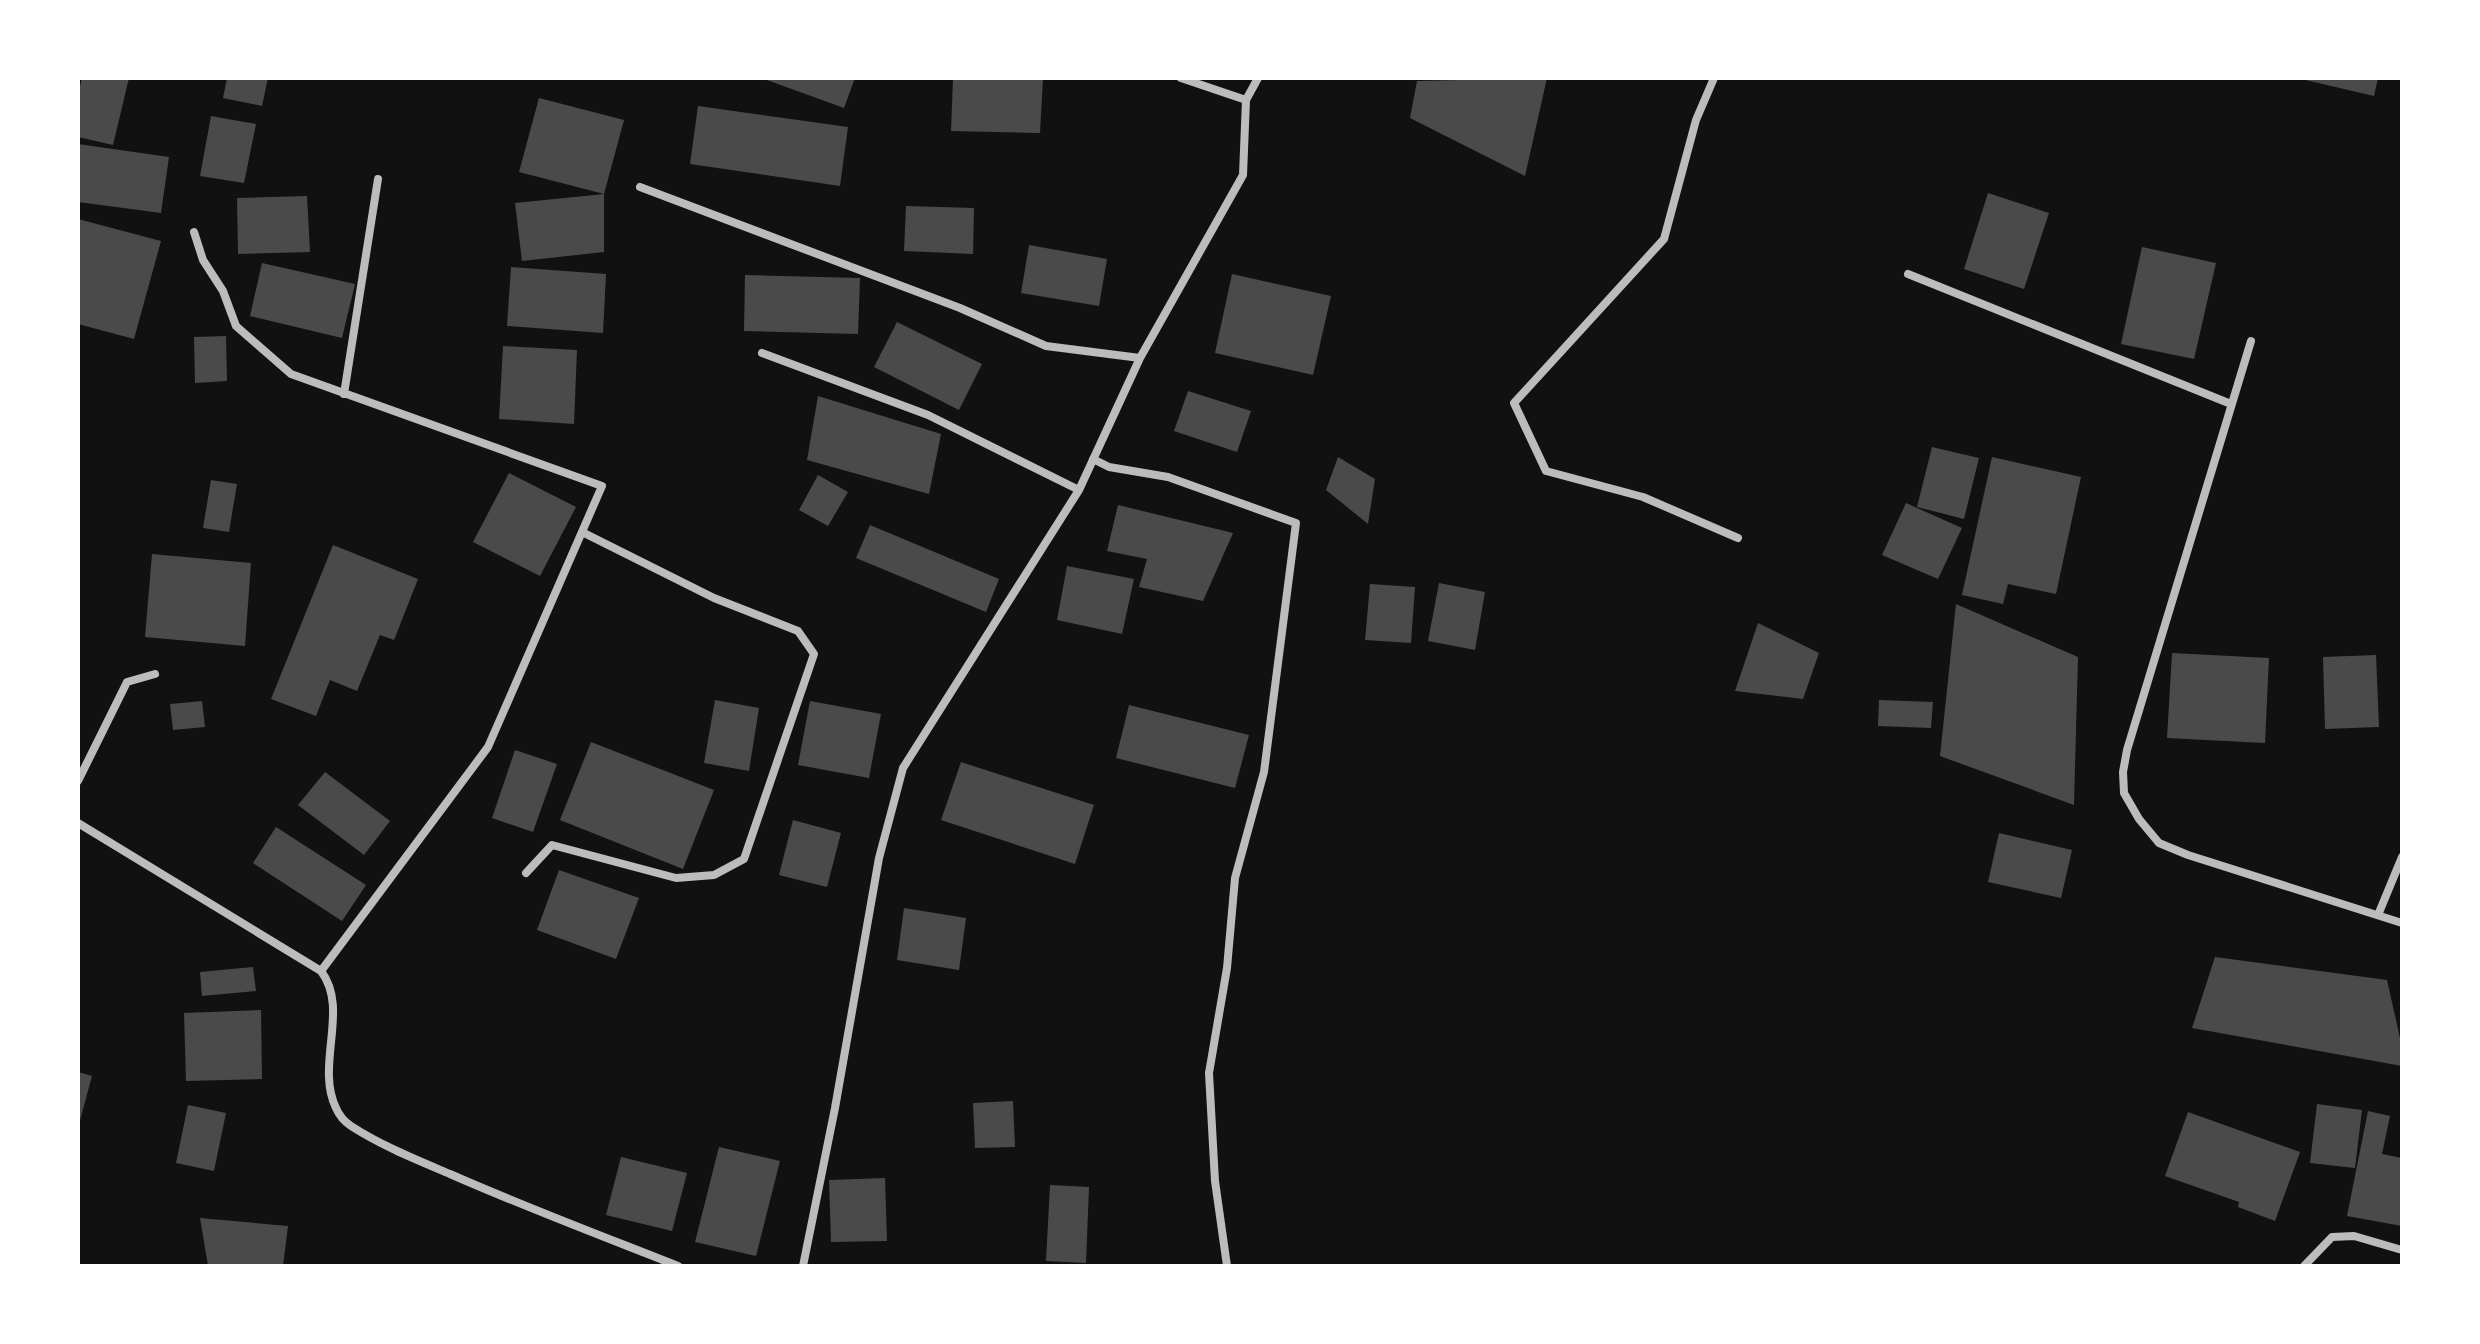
<svg xmlns="http://www.w3.org/2000/svg" width="2480" height="1344" viewBox="0 0 2480 1344" font-family="'Noto Sans',sans-serif">
  <style>
    .building { fill: #4a4a4a }
    .lines { fill: none; stroke-linecap: round; stroke-linejoin: round }
    .minor { stroke: #bcbcbc; stroke-width: 8 }
  </style>
  <rect width="100%" height="100%" fill="#111"/>
  <path class="building" d="M82,78h47l-16,67 -35,-8v-42z
    M227,78h41l-6,28 -39,-8z
    M761,78h94l-11,30z
    M953,78h90l-3,55 -89,-2z
    M1547,78l-22,98 -115,-58 7,-37z
    M2297,78h81l-4,18z
    M539,98l85,22 -20,74 -85,-22z
    M698,106l150,21 -8,59 -150,-22z
    M211,116l45,8 -12,59 -44,-7z
    M78,144l91,13 -8,56 -83,-11z
    M1988,193l61,20 -25,76 -60,-20z
    M604,194v58l-82,9 -7,-58z
    M307,196l3,56 -72,2 -1,-56z
    M906,206l68,2 -1,46 -69,-3z
    M78,219l83,22 -27,98 -56,-15z
    M1029,245l78,14 -8,47 -78,-13z
    M2142,247l74,16 -22,96 -73,-15z
    M262,263l93,21 -13,54 -92,-22z
    M511,267l95,7 -3,59 -96,-7z
    M1232,274l99,22 -18,79 -98,-22z
    M745,275l115,3 -2,56 -114,-3z
    M897,322l85,42 -23,46 -85,-43z
    M226,336l1,45 -32,2 -1,-46z
    M503,346l74,4 -3,74 -75,-5z
    M1188,391l63,20 -14,41 -63,-21z
    M818,396l123,38 -12,60 -122,-34z
    M1932,447l47,11 -15,61 -47,-12z
    M1338,457l37,22 -7,45 -42,-34z
    M1992,457l89,20 -25,117 -48,-10 -5,20 -41,-9z
    M509,473l67,34 -36,69 -67,-34z
    M818,475l30,17 -20,34 -29,-16z
    M211,480l26,4 -8,48 -26,-4z
    M1906,503l56,25 -24,51 -56,-24z
    M1118,505l115,28 -30,68 -64,-14 8,-28 -40,-8z
    M870,525l129,54 -13,33 -130,-54z
    M333,545l85,34 -24,61 -14,-5 -23,56 -27,-11 -14,36 -45,-17z
    M152,554l99,9 -6,83 -100,-9z
    M1067,566l67,13 -12,55 -65,-14z
    M1439,583l46,9 -10,58 -47,-9z
    M1370,584l45,3 -4,56 -46,-3z
    M1956,604l122,53 -4,148 -134,-49z
    M1758,623l61,30 -16,46 -68,-8z
    M2172,653l97,5 -4,85 -98,-5z
    M2376,655l3,72 -54,2 -2,-72z
    M715,700l44,8 -10,63 -45,-8z
    M1879,700l54,2 -2,26 -53,-2z
    M202,701l3,26 -32,3 -3,-26z
    M810,701l71,13 -12,64 -71,-13z
    M1129,705l120,30 -14,53 -119,-30z
    M591,742l123,48 -31,79 -123,-49z
    M515,750l42,14 -24,68 -41,-14z
    M961,762l133,43 -19,59 -134,-44z
    M325,772l65,49 -26,34 -66,-50z
    M793,820l48,13 -14,54 -48,-12z
    M276,827l90,58 -24,36 -89,-58z
    M1999,833l73,17 -11,48 -73,-16z
    M559,870l80,28 -23,61 -79,-29z
    M904,908l62,10 -7,52 -62,-10z
    M2215,957l172,23 15,67v19l-210,-38z
    M253,967l3,24 -54,5 -2,-24z
    M261,1010l1,69 -76,2 -2,-68z
    M78,1072l14,4 -13,48h-1z
    M1013,1101l2,46 -40,1 -2,-45z
    M2317,1104l45,6 -7,58 -45,-5z
    M188,1105l38,8 -12,58 -38,-8z
    M2368,1111l22,5 -8,38 20,4v68l-55,-10z
    M2188,1112l112,40 -25,69 -37,-14 1,-5 -74,-26z
    M719,1147l61,14 -24,95 -61,-14z
    M621,1157l66,16 -15,58 -66,-16z
    M885,1178l2,63 -56,1 -2,-62z
    M1050,1185l39,2 -3,76 -40,-2z
    M200,1218l88,8 -5,40h-75z"/>
  <g class="lines">
    <path class="minor" d="M1181,78l65,22
      M1714,78l-18,42 -32,119 -150,164 32,68 97,26 95,41
      M640,187l320,121 86,38 94,12
      M194,232l9,28 20,31 13,35 55,48 311,112 -114,261 -167,224
      M1908,274l323,130
      M2251,341l-124,409 -4,22 1,21 15,26 20,24 29,12 214,68
      M762,353l166,62 151,75
      M344,394l34,-215
      M1093,459l16,8 59,10 128,46 -32,249 -29,106 -8,90 -18,105 6,108 12,85
      M78,781l49,-99 28,-8
      M78,823l243,148c29,38 -6,94 15,137 3,7 9,14 15,18 31,20 66,34 99,48 75,33 152,62 228,92
      M526,873l26,-28 124,33 38,-3 30,-16 70,-205 -16,-23 -84,-33 -132,-66
      M2378,915l24,-58
      M803,1266l32,-158 44,-250 24,-90 176,-278 61,-132 103,-183 3,-75 12,-22
      M2304,1266l28,-29 22,-1 48,14"/>
  </g>
  <rect width="2480" height="1344" fill="none" stroke="#ffffff" stroke-width="160"/>
</svg>
